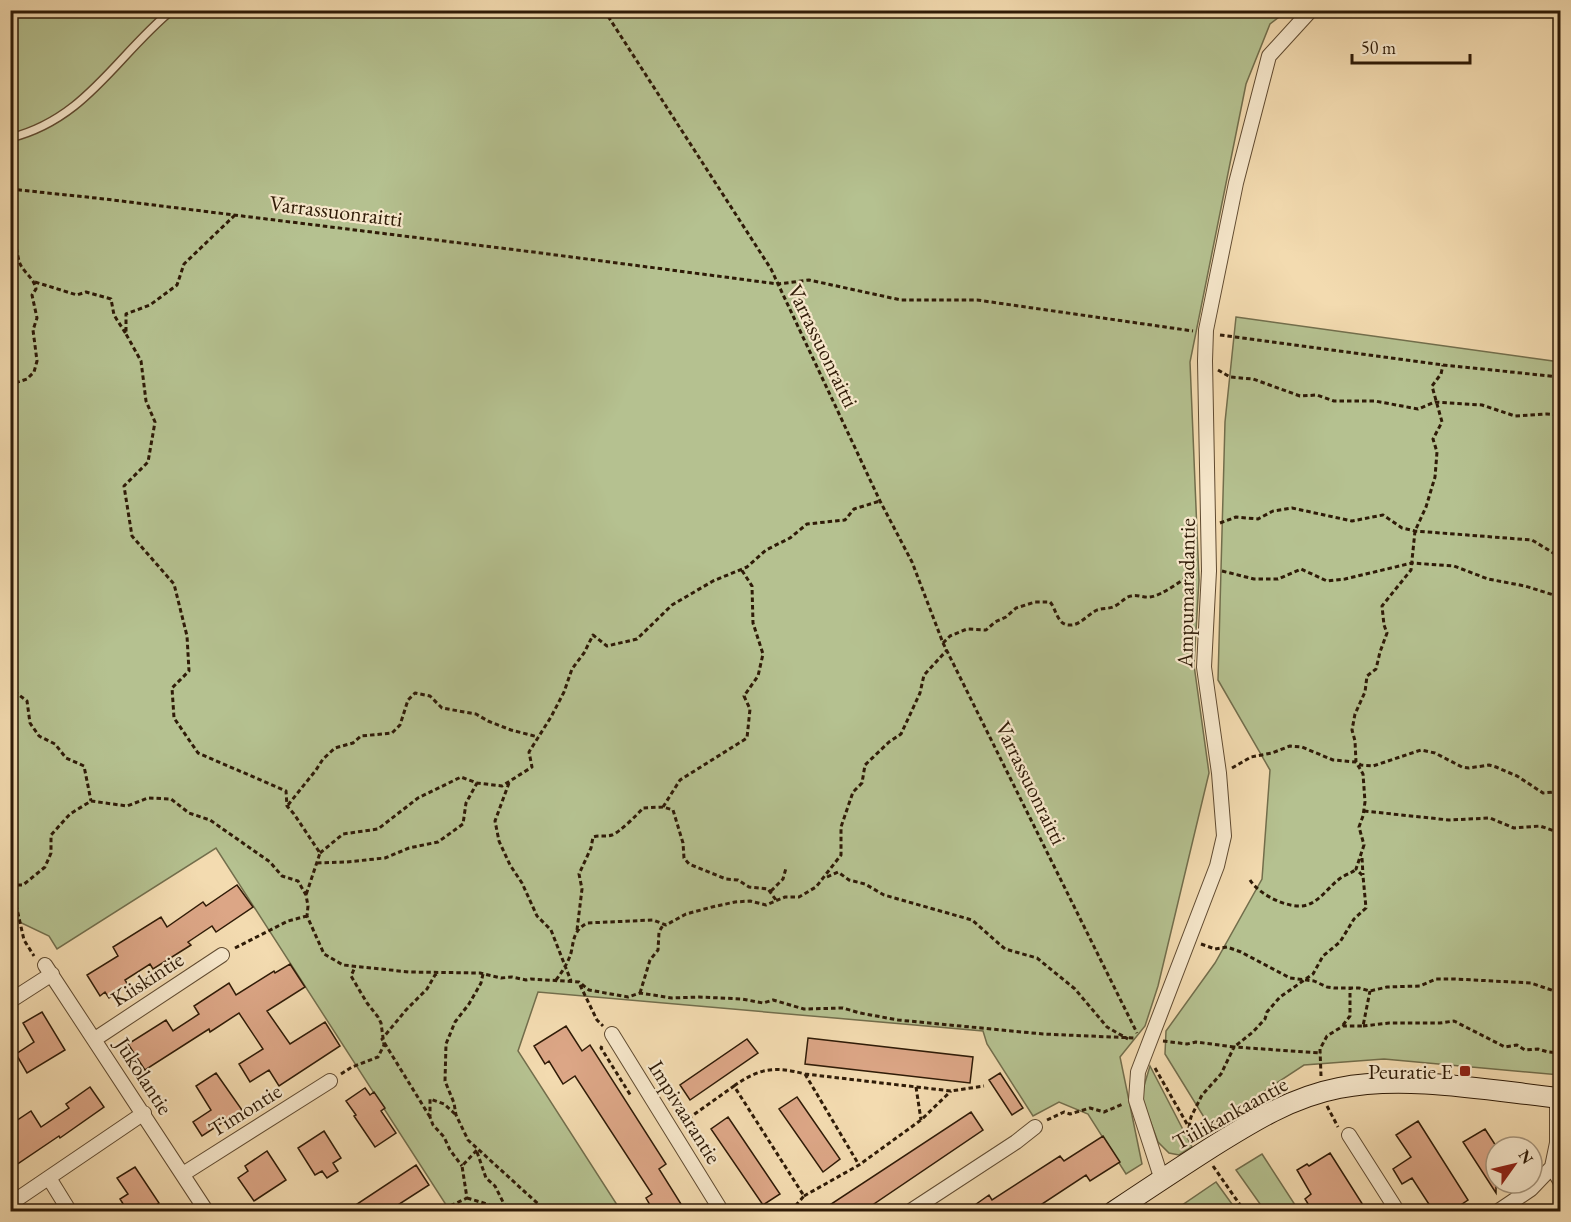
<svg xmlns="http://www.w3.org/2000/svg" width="1571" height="1222" viewBox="0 0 1571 1222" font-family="'EB Garamond',serif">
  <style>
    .green { fill: #b5c190; stroke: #726e4c; stroke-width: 1.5 }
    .building { fill: #dca686; stroke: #2f1b07; stroke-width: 1.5 }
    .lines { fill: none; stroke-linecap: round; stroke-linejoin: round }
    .lane-casing { stroke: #604b31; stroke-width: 10 }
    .street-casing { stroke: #604b31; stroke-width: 16 }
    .secondary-casing { stroke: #2f1b07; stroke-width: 22 }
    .path { stroke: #2f1b07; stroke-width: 3; stroke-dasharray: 4.5 3; stroke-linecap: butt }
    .lane { stroke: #f7e8cc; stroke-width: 7 }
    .street { stroke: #f7e8cc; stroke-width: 14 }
    .secondary { stroke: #f7e8cc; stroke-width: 20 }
    .poi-dot { fill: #8f2418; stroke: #f7e8cc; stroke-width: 2 }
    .labels { text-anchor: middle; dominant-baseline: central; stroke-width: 4.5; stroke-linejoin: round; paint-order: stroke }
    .street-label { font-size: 22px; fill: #2f1b07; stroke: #f7e8cc }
    .poi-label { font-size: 22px; fill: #2f1b07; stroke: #f7e8cc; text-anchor: end }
  </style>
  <rect width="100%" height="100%" fill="#f3dbb0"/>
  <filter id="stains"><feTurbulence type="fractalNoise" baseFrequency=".00333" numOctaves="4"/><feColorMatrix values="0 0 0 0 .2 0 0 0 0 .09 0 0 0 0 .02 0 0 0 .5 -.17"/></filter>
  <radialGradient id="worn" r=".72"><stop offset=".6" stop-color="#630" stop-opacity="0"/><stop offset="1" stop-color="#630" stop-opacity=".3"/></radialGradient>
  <path class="green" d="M11,11h1276l-17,13 -24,60 -56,278 9,218 -5,85 15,108 -51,213 -13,40 -25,31 22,107 -16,10 -38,-60 -29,-12 -26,14 -46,-72 -4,-13 -445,-39 -20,59 103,160h-171l-234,-363 -159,101 -8,-13 -38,-18z
    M1236,317l324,45v713l-176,-16 -80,6 -94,62 -45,-73 1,-23 49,-68 47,-84 8,-109 -52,-90 7,-258z
    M1150,1066l42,81 -13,8 -10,-2 -11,-11 -17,-46z
    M1262,1154l37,57h-34l-29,-41z
    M1216,1182l21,29h-62v-1z"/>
  <path class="building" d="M237,885l16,22 -37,25 -4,-6 -24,16 3,3 -38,24 -3,-5 -25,16 3,5 -19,13 -4,-6 -5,4 -13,-21 31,-19 -5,-9 48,-30 6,10 36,-25 3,4z
    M290,964l15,23 -38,24 23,33 35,-22 15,24 -61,40 -10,-16 -19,12 -11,-18 24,-15 -24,-36 -29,19 -1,-3 -64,41 -17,-26 38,-24 7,11 26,-17 -5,-8 35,-23 7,12 38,-24 1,2z
    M42,1012l23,38 -38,23 -11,-19 18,-12 -11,-19z
    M566,1026l16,25 8,-6 76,119 -7,5 27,43h-32l-8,-14 6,-4 -77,-118 -12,8 -14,-23 -4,3 -11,-18z
    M808,1038l165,19 -3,26 -165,-19z
    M747,1039l11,14 -68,47 -10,-15z
    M216,1073l26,37 -40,26 -9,-14 18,-12 -15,-24z
    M1000,1073l23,35 -11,7 -23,-35z
    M90,1087l14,20 -44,31 -1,-2 -49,33v-44l21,-14 10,16 28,-19 -3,-4z
    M365,1088l5,7 4,-3 11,16 -4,3 15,22 -21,14 -21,-31 2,-1 -10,-14z
    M797,1097l43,62 -17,13 -44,-63z
    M971,1112l12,18 -121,82h-43z
    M728,1117l52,77 -17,11 -52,-76z
    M1418,1121l50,79 -18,12h-16l-22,-34 -10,6 -9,-15 18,-12 -15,-22z
    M1485,1129l11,17v47l-33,-51z
    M324,1131l17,27 -8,5 5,8 -11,7 -5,-7 -7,4 -17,-27z
    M1103,1136l17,26 -30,19 -4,-6 -56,37h-65l24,-17 3,5 68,-44 4,5z
    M267,1151l19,29 -32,21 -16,-23 10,-7 -3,-5z
    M1330,1153l33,52 -3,2 3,5h-50l-8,-13 6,-5 -14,-24 10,-6 2,2z
    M416,1165l13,20 -42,27h-42z
    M135,1167l24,36 -13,9h-18l-8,-13 8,-5 -11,-16z"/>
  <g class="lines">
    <defs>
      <path id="lane" d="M10,138c76,-19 106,-82 162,-128"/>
      <path id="street" d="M45,965l162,247
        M10,1001l42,-27
        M612,1034l110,178
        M95,1039l127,-84
        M1557,1097v46l-5,24 8,14
        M1349,1135l49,77
        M183,1174l147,-93
        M49,1178l21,34
        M1162,1180l-26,-80 2,-28 79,-206 7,-30 -5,-63 -15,-106 5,-96 -4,-210 1,-31 30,-147 33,-127 42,-46
        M10,1204l134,-91
        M909,1212l107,-70 19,-15
        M1497,1212l34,-23 21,-22"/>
      <path id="secondary" d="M1113,1212c33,-22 66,-44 99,-65 40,-25 80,-50 127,-59 66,-14 154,3 221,10"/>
    </defs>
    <use href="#lane" class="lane-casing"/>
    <use href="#street" class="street-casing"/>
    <use href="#secondary" class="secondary-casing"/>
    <path class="path" d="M604,10l167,259 109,232 32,61 31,81 194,390
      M10,189l95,10 436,54 237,31 31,-4 92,20h76l216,31
      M235,215l-51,49 -7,21 -27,20 -24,9v20l15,27 5,40 9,21 -7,40 -24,24 8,50 42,48 13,52 2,35 -17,17 2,30 24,35 88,38 1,15 7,8 26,39 -14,42
      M35,282l42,13 9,-3 25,7 3,16 12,19
      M1220,335l223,30 117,12
      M1218,370l12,7 23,2 47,17 17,-1 17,6h41l43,8 17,-7 47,3 33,11 32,-2 13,1
      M10,388l5,-5 12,-4 7,-7 3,-11 -4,-31 4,-12 -5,-23 4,-6c-2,-12 -14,-17 -17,-28 -6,-23 -4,-47 -5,-71
      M10,465l4,15 -1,15 4,28 -2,5 -5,3
      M1220,523l16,-6 22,2 15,-8 19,-3 60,13 31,-6 19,13 13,3 117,9 28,17
      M1222,571l32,8h24l23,-10 26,12 18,-2 67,-16 42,3 34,13 37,7 35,11
      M943,643l7,-7 17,-7 19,1 9,-8 11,-5 10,-9 19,-6h15c6,6 7,23 19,23 11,1 19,-11 28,-15 6,-2 13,-1 18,-4 6,-3 10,-9 16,-10 6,-2 13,2 19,1 14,-2 32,-18 45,-24
      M10,685l5,7 12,9 3,22 9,13 16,8 11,14 18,8 7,35
      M1232,768l19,-11 21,-4 18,-7 12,1 31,13 23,2 5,3 12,1 48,-16 14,3 27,14 7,1 20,-3 7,2 21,9 26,17 11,-1 6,-3
      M509,783l-14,38 4,20 11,24 12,18 15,33 14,14 20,51
      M288,805l28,-35 7,-11 12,-11 18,-5 8,-7 31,-3 8,-8 8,-25 7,-7 15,3 12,12 34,6 12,7 23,9 27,7
      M663,807l17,-27 67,-42 3,-29 -6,-13 14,-20 5,-22 -10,-31 -1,-37 -11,-17
      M1364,811l85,9 41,-2 24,10 26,-2 20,7
      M320,853l23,-19 35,-5 40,-31 43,-21 16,6 25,3 30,-19 -3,-15 22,-35 13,-25 8,-23 12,-16 9,-18 14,11 30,-7 35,-34 41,-24 34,-14 19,-17 24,-12 17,-14 38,-4 9,-11 26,-8
      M1362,858l1,17
      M317,863l29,-1 39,-4 24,-10 29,-6 25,-18 3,-21 11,-20
      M827,877l11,-5 11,8 16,4 19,11 88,25 33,29 32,9 38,31 32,38 21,12
      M1250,880c9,15 40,30 57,25 15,-5 24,-22 37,-29 5,-3 8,-3 12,-7
      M10,885h13l22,-18 6,-14v-18l19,-21 21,-13 36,5 21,-8 23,1 18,14 21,7 60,42 12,14 16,5 8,14 2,11 -1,10 17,38 19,11 66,7 71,1 21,5 11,-1 14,3 5,-1 48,3 10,8 39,7 12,-4 32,5 27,-1 43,2 21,4 10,-3 31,9 39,-1 17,5 38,7 145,14 92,4
      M10,891l7,18 7,31 10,16
      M771,891l12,-12 3,-11
      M577,930l5,-41 -3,-15 12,-26 2,-11c6,-2 13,0 19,-2 7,-2 26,-21 31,-27l20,-1 10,3 10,33 1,15 5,6 37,15 12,1 11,7 19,2 8,11
      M1201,944l14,5 12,-2 14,5 49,26 24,3 13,6 7,1h25l11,3 17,-4 33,-1 16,-7h19l76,4 29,10
      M235,948l53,-27 19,-5
      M483,974l-2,9 -12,21 -14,18 -9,22 -1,37 9,22 2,12 12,25 79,72
      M556,980c6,-8 12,-17 15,-27 3,-13 2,-22 16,-30l66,-3 13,5 20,-11 26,-7 23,-5 15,-1 16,4 19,-8h14l17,-10 25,-32v-28l12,-35 9,-9 3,-18 24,-23 12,-8 19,-41 4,-18 23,-25
      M580,985l17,35 6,6
      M640,993l10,-33 8,-10 1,-18 4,-7
      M1343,1025l7,-9v-29
      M1363,1026l26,-3h51l14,-2 51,26 12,-2 8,5 13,-1 10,3 12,1
      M1163,1041l24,3 9,-2 38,5 19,-15 12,-13 2,-7 13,-15 33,-23 10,-18 17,-14 14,-23 12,-11 -3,-32 -7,-7 8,-24 -5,-18 4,-11 2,-14 -2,-28 -7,-12 -1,-21 -3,-11 3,-16 10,-22 2,-16 9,-7 4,-17 7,-19 -3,-8 -2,-19 29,-36 4,-39 11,-24 9,-30 2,-25 -4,-13 9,-17 -10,-36 9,-12 2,-9
      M602,1046l-1,2 30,48
      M1155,1068l40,70
      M341,1074l11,-7 26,-10 6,-12 -3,-22 -3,-6 -11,-14 -16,-27 4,-9
      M805,1074l54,91
      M1321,1076l-1,-27 7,-13 16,-10h20l7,-35
      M734,1086c25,-18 41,-20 71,-12l146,17 33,-5
      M916,1087l5,33
      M1327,1106l11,21
      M455,1114l-11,-10 -14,-5v18l3,8 11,12 6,13 12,16
      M430,1117l-48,-78 24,-29 21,-21 8,-14 4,-2
      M1047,1120l17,-8 6,2 20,-6 14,4 19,-8
      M682,1123l52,-37 70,110 -14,16
      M1189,1127l2,-10 11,-22 19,-21 13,-27 87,6
      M477,1152l9,26 9,8 13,26
      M1213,1166l32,46
      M804,1196l55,-31 62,-45 30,-29
      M467,1198l20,6 16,8
      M437,1212l30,-14 -5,-32 15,-16
      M561,1212h6"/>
    <use href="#lane" class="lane"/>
    <use href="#street" class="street"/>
    <use href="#secondary" class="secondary"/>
  </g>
  <rect class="poi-dot" x="1459" y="1065" width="12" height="12" rx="3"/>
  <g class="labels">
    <g class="street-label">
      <text transform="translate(336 211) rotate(7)">Varrassuonraitti</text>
      <text transform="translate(823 346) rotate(64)">Varrassuonraitti</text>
      <text transform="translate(1186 593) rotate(-89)">Ampumaradantie</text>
      <text transform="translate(1031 783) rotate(64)">Varrassuonraitti</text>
      <text transform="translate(147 979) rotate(-33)">Kiiskintie</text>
      <text transform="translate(144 1076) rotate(57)">Jukolantie</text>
      <text transform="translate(245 1110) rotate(-32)">Timontie</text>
      <text transform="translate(685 1112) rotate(58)">Impivaarantie</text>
      <text transform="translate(1230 1113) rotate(-29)">Tiilikankaantie</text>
    </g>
    <g class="poi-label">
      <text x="1453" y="1071">Peuratie E</text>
    </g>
  </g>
  <rect width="1571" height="1222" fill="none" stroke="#f3dbb0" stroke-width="36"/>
  <rect x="12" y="12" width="1547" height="1198" fill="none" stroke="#2f1b07" stroke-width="3"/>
  <rect x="18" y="18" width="1535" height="1186" fill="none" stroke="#2f1b07" stroke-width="1.5"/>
  <g transform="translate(1514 1165) rotate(56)"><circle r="28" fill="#f7e8cc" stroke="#a7967d" stroke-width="1.5"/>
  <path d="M0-4.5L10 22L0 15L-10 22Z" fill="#8f2418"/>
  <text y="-9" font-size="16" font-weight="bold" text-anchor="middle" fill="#2f1b07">N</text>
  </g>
  <path d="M1352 54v9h118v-9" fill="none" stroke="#2f1b07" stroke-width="3"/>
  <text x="1361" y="54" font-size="18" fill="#2f1b07" stroke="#f7e8cc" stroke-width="4.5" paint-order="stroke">50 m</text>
  <rect width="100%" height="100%" filter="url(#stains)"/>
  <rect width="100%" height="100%" fill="url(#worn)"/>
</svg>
